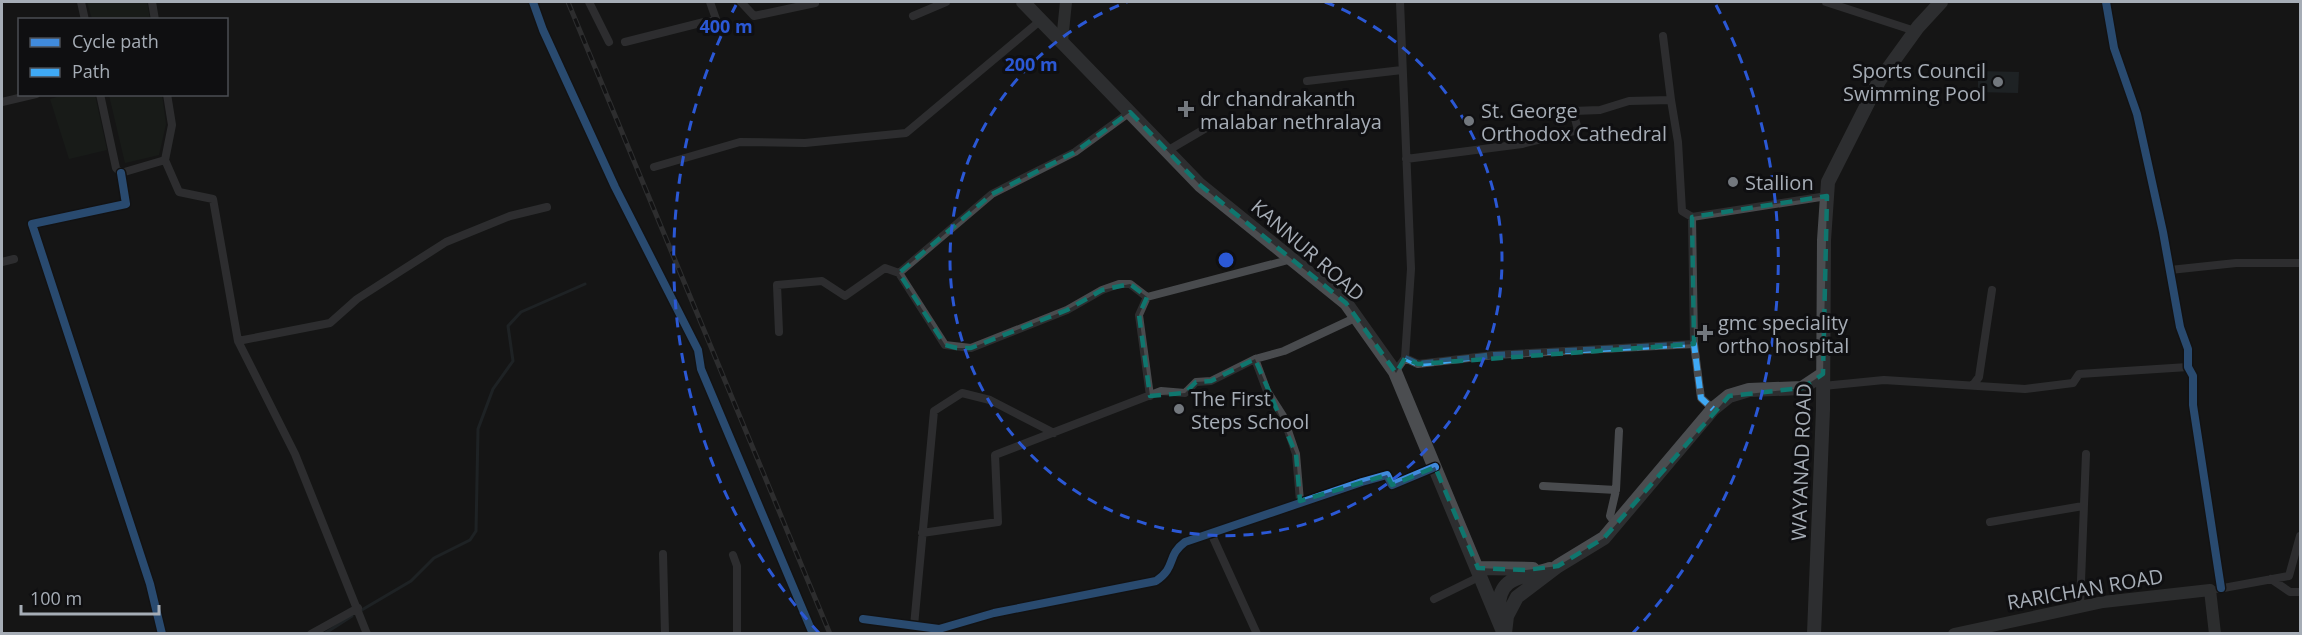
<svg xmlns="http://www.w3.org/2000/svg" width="2302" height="635" viewBox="0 0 2302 635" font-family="'Open Sans',sans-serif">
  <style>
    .green { fill: #1b221c }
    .water { fill: #283137 }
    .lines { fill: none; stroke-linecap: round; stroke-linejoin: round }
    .stream { stroke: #283137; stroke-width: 3 }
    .street { stroke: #494b4e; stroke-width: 8 }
    .secondary { stroke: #484a4c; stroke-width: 12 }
    .primary { stroke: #4b4d50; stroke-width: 14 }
    .rail-casing { stroke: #494b4d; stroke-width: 5 }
    .rail { stroke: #0f0f11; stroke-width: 3; stroke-dasharray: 9; stroke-linecap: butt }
    .quiet { stroke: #3fa9f5; stroke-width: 6; stroke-dasharray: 12 6; stroke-linecap: butt }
    .cycleway-casing { stroke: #0f0f11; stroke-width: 11 }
    .cycleway { stroke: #408adc; stroke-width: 8 }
    .marked { fill: none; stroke: #0f766e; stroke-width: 4.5; stroke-dasharray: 12 8; stroke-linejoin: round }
    .ring { fill: none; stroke: #2b58d5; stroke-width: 3; stroke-dasharray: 10 8 }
    .poi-dot { fill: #73787e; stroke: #0f0f11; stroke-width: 2 }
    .labels { text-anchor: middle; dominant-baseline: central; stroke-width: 6; stroke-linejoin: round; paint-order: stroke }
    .poi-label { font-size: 20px; fill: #a6adb6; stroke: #0f0f11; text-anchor: start }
    .street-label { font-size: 20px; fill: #a6adb6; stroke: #0f0f11 }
    .centre { fill: #2b58d5; stroke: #0f0f11; stroke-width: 3 }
    .ring-label { font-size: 18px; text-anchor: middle; font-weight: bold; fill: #2b58d5; stroke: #0f0f11; stroke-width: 6; stroke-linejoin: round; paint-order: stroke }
  </style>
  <rect width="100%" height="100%" fill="#151515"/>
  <path class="green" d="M87,2h60l3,17h-58z
    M64,95h31l12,55 -38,9 -19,-60z
    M109,95h53l4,29 -7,31 -34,8z"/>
  <path class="water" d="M1978,71l41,1 -1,21 -40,-1z"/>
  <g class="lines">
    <path class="stream" d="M360,611l51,-30 23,-23 36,-18 6,-9 2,-102 15,-40 20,-28 -5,-35 13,-14 64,-28
      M324,634l28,-18"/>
    <path class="street" d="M81,2l4,18
      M152,2l3,18
      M533,2l10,28 72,157 83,163 3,19 112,265
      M589,2l20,40
      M741,2l13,14 61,-13
      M1826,2l89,29
      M2106,2l8,46 23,66 26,118 17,95 8,22v18l5,9v29l28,183
      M913,16l33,-14
      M1663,36l8,64
      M625,42l91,-23 -6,-17
      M1307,81l95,-11
      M100,94l16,74 5,5 44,-13 7,-35 -5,-31
      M2,102l34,-8
      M1167,151l46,-27
      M1406,159l116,-15 56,-14 -5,-19 27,-1 29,-9 42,-1 7,42 4,69 10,6
      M165,160l14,32 34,7 25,142 57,113 72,180
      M654,167l86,-25 65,1 101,-10 135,-113
      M121,173l5,31 -94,20 118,360 12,50
      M2,262l12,-3
      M2170,270l66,-7h64
      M899,273l93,-79 83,-42 55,-40
      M779,332l-2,-47 45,-4 23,15 40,-28 14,5 46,72 26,3 96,-38 35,-20 17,-6h11l17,13
      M238,341l92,-18 27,-24 89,-57 64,-26 37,-9
      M1694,344l-2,-127 135,-21
      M1405,358l13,6 76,-9 200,-11 7,54 12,11
      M1255,359l12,32 16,25 13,38 4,47
      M1395,372l10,-14 6,-89 -11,-267
      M1973,385l6,-8 13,-87
      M1823,386l61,-6 141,9 48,-6 6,-9 109,-7
      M1150,396l-11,-81 8,-18 145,-38
      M1543,486l73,4
      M1990,522l93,-16
      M1616,524l-6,-8 6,-26 3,-59
      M922,533l76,-11 -3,-67 166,-64 24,2 11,-11 15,-1 44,-22 29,-8 73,-34
      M1211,533l46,101
      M663,554l2,80
      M733,555l4,11v68
      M2271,579l19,13h10
      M2218,589l71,-13 11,-40
      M1434,599l47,-23
      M2080,606l6,-152
      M863,619l76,10 55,-16 162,-32c21,-14 10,-25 29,-39l177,-60 25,-7 5,10 43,-18
      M914,626l20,-215 28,-18 28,7 64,33
      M311,634l47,-26"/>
    <path class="secondary" d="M1062,41l4,-39
      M1954,634l149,-32 107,-12 5,44"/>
    <path class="primary" d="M1023,2l177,183 146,118 49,69 109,262
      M1478,568l55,1
      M1499,611c-2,-36 23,-33 51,-42
      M1505,633l2,-17 10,-19 41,-31 46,-28 109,-129 16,-13 20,-6 53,-2 21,-14
      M1814,634l9,-225 1,-169 4,-58 51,-101 39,-54 23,-25"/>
    <defs>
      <path id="rail" d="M568,2l262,632"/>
    </defs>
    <use href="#rail" class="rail-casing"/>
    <use href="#rail" class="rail"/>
    <path class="quiet" d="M1405,358l13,6 76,-9 200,-11 7,54 12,11"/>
    <defs>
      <path id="cycleway" d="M533,2l10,28 72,157 83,163 3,19 112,265
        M2106,2l8,46 23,66 26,118 17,95 8,22v18l5,9v29l28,183
        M121,173l5,31 -94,20 118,360 12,50
        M863,619l76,10 55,-16 162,-32c21,-14 10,-25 29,-39l177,-60 25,-7 5,10 43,-18"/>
    </defs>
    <use href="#cycleway" class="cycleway-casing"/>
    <use href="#cycleway" class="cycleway"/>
  </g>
  <path d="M0 0H2302V635H0ZM1130,112l70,73 146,118 50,70 9,-15 13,6 276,-20 -2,-127 135,-21 -4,178 -21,14 -73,8 -125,142 -46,28 -32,4 -48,-2 -43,-101 -43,18 -5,-10 -87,26 -4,-47 -41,-95 -44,22 -15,1 -11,11 -35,3 -11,-81 8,-18 -17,-13 -28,6 -35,20 -96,38h-14l-12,-3 -46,-72 93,-79 83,-42z" fill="#151515" fill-opacity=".55" fill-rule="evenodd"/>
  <path class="marked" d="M1130,112l70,73 146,118 50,70 9,-15 13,6 276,-20 -2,-127 135,-21 -4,178 -21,14 -73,8 -125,142 -46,28 -32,4 -48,-2 -43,-101 -43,18 -5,-10 -87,26 -4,-47 -41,-95 -44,22 -15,1 -11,11 -35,3 -11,-81 8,-18 -17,-13 -28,6 -35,20 -96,38h-14l-12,-3 -46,-72 93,-79 83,-42z"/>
  <g class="ring">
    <path d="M1325 2A276 276 0 1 1 1127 2"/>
    <path d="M819 633A552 552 0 0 1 736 5M1716 5A552 552 0 0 1 1633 633"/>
  </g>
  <g class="poi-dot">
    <circle cx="1998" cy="82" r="6"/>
    <path d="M1183 100h6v6h6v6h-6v6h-6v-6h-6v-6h6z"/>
    <circle cx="1469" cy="121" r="6"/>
    <circle cx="1733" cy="182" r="6"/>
    <path d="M1702 324h6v6h6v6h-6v6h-6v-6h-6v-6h6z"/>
    <circle cx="1179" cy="409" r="6"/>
  </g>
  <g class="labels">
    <g class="poi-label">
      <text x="1986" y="70" text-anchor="end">Sports Council<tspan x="1986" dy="23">Swimming Pool</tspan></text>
      <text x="1200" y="98">dr chandrakanth<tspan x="1200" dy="23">malabar nethralaya</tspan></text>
      <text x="1481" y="110">St. George<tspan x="1481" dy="23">Orthodox Cathedral</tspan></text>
      <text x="1745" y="182">Stallion</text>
      <text x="1718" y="322">gmc speciality<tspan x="1718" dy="23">ortho hospital</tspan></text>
      <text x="1191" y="398">The First<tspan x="1191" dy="23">Steps School</tspan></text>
    </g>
    <g class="street-label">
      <text transform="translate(1308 250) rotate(41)">KANNUR ROAD</text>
      <text transform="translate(1801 462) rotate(-88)">WAYANAD ROAD</text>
      <text transform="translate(2085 589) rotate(-10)">RARICHAN ROAD</text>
    </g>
  </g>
  <circle cx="1226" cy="260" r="9" class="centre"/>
  <g class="ring-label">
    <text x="726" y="33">400 m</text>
    <text x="1031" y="71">200 m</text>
  </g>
  <rect width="2302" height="635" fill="none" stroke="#a6adb6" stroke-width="6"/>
  <rect x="18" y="18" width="210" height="78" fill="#0f0f11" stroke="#4b4e53" stroke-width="1.5"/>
  <rect x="30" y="38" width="30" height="9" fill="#408adc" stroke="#4b4e53" stroke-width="1.5"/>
  <text x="72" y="48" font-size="18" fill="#a6adb6">Cycle path</text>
  <rect x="30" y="68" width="30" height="9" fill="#3fa9f5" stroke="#4b4e53" stroke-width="1.5"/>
  <text x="72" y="78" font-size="18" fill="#a6adb6">Path</text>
  <path d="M21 605v9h138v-9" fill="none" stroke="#a6adb6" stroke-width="3"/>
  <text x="30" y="605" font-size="18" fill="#a6adb6" stroke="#0f0f11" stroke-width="4.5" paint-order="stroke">100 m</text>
</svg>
